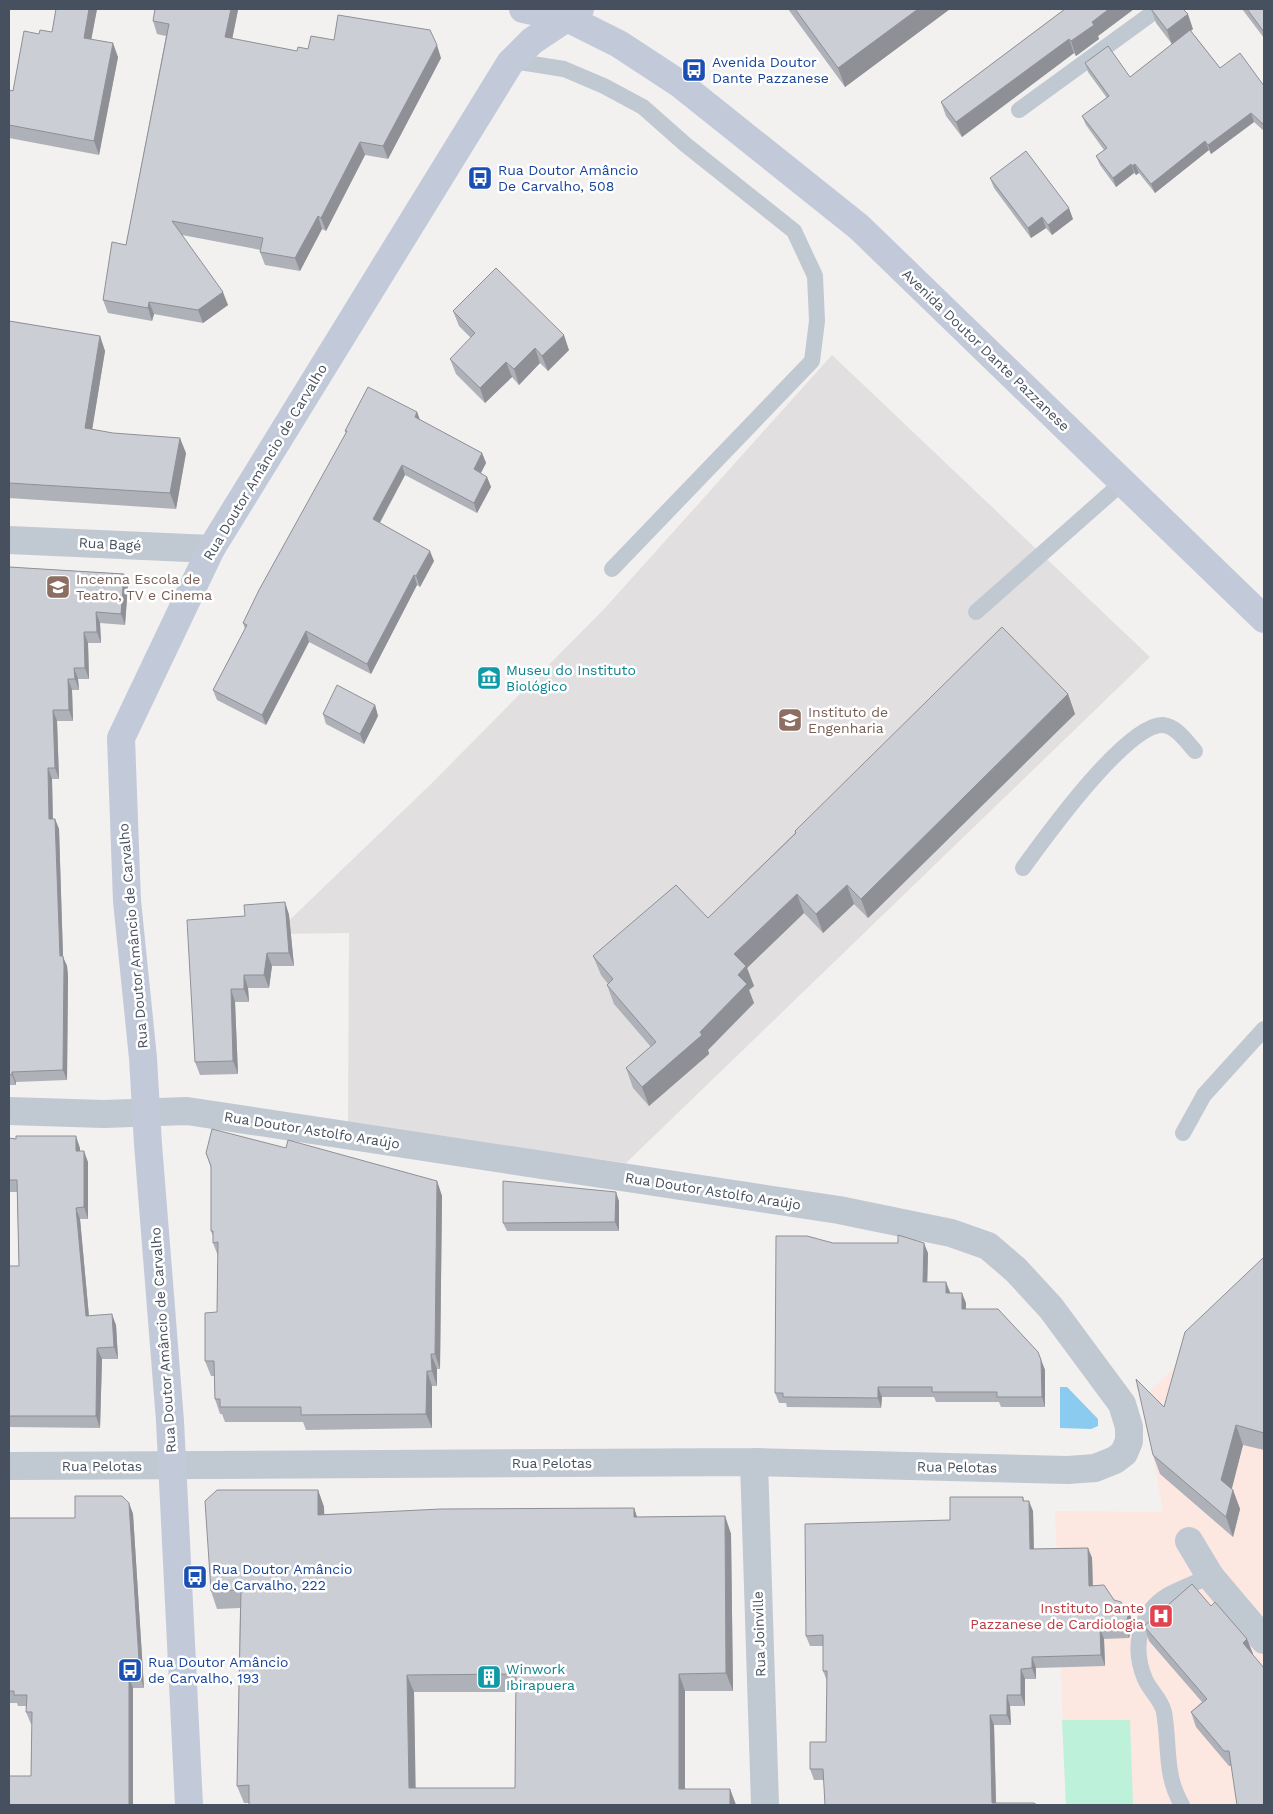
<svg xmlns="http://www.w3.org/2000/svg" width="1273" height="1814" viewBox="0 0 1273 1814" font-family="'Work Sans',sans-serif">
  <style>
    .education { fill: #e1dfdf }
    .medical { fill: #fce7e1 }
    .green { fill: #bef1d9 }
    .water { fill: #8acbef }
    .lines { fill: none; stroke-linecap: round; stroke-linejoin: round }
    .lane { stroke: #c0c8d2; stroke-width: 16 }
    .street { stroke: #c0c8d2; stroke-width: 28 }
    .secondary { stroke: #c2cad9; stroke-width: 28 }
    .wall { fill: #afb1b8; fill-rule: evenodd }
    .shaded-wall { fill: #8f9096 }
    .building { fill: #ccced6; stroke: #8f9096; fill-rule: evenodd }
    .labels { text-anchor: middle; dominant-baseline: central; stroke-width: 5; stroke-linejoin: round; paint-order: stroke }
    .transit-label { font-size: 14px; fill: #164399; stroke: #fff; text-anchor: start }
    .street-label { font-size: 14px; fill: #47505e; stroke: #fff }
    .education-label { font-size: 14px; fill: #785e54; stroke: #fff; text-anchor: start }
    .culture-label { font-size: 14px; fill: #0d838f; stroke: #fff; text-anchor: start }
    .health-label { font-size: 14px; fill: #be3a42; stroke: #fff; text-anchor: end }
  </style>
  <rect width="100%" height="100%" fill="#f3f0f0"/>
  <path class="education" d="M832,355l318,302 -524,506 -278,-39 1,-191 -74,1 157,-151 173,-175z"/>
  <path class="medical" d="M1264,1282v523h-198l-11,-294 108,1 -20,-114z"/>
  <path class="green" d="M1062,1720h68l3,85h-67z"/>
  <path class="water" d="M1060,1387h7l31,32v7l-7,3 -31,-1z"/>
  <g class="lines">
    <path class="lane" d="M513,61l51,8 40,17 39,21 43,38 108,86 21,45 2,45 -5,40 -200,208
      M1019,110l139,-101
      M976,612l147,-130
      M1023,868c21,-29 104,-145 140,-143 13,1 24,17 32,26
      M1183,1133l21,-38 60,-66
      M1182,1805c-18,-30 -12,-59 -18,-93 -3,-13 -14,-21 -19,-33 -13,-30 -7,-66 23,-84 13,-7 28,-12 42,-19"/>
    <path class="street" d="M9,540l202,9
      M9,1111l95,3 83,-3 652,99 112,23 37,13 28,24 35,38 71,96 7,23v14l-5,12 -9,7 -20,8 -27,2 -314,-8 -745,4
      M754,1462l11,343
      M1189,1541l21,35 54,64"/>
    <path class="secondary" d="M523,9l44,9 52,26 61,40 179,143 405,392
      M189,1805l-19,-384 -22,-277 -5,-86 -16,-157 -6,-163 90,-189 299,-486 22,-22 48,-32"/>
  </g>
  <path class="wall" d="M56,9h41l-6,30 27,18 -19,98 -90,-17v-48l4,1 39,-59z
    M788,9h162l-105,78z
    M1065,9h69l-36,27 1,3 -23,17 -2,-3 -112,84 -16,-21 -5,-14z
    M1151,9l42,20 -2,2 29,37 44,18v45l-10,-9 -43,32 -2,-4 -54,43 -16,-20 -3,2 -2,-2 -18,14 -16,-22 -4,-9 8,-6 -18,-25 -4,-9 25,-18 -19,-26 -3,-9 45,14 42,-33 -16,-21z
    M1242,9h22v29z
    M238,10l-6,29 65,12 11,-2 133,9 -53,101 -23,-4 -39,76 -4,-2 -22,42 -35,-6 -5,-13 1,-2 -79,-15 46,70 -25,18 -49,-9 -2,7 -44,-8 -5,-13 23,-55 40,-209 -9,-2 -4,-13z
    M990,178l83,41 -21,16 -6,-7 -15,10 -37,-50z
    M453,311l116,39 -21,21 -8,-8 -21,22 -7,-8 -27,26 -29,-29 -6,-15 21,-21 -12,-12z
    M9,321l91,15 5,15 -13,78 94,24 -10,56 -167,-11z
    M417,412l3,8 62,33 4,10 -5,10 6,4 4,10 -14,26 -72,-38 -25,48 54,38 -14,26 -3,-2 -46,89 -62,-32 -43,83 -49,-25 -4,-10 32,-61 -2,-6 103,-190 -1,-2z
    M9,567l115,7 4,11 -3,40 -25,-2 1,20h-13l1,36h-11l1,11h-7l1,31h-16l2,58h-7l1,40h2l4,10 4,128 4,9 1,10 -1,104 -51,2v3h-7z
    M1068,694l7,20 -207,204 -14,-14 -31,29 -19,-20 -57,55 7,18 -5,4 5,13 -46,47 1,4 -60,52 -16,-18 -7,-20 25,-21 -37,-43 -7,-19 1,-1 -7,-9 -8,-19 115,-38 87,-85v-2z
    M375,705l3,11 -14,28 -38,-20 -3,-10z
    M285,902l4,13 5,51h-22l-3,22h-21l1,14h-14l3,72 -38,1 -5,-13 50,-146z
    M9,1138l71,10v3l8,11v57h-8l9,97 27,9 2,34h-16l-2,69 -91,-1v-161h10l-2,-74h-8z
    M286,1148l151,33 5,15 -2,173h-3v17h-5v42l-126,2 -3,-8h-78l-3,-8h-2l-5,-15 -1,-23h-3l-6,-15 12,-49 1,-56 -5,-13v-7l-2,-5v-63l-5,-15z
    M619,1201v30h-112l-4,-8z
    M833,1243l95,10 -1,29 23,10v1l16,10v6l72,43 7,18v37h-44l-2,-5h-63l-2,-5h-52l-1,11 -94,-1 -1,-4h-7l-4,-10z
    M1264,1257v193l-21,-5 -12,44 2,1 7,19 -7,28 -73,-63 -7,-19 11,-48z
    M318,1490l6,17v7l310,-6 3,9 88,-1 6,18 2,157h-48v98h45l6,16h-487v-2h-5l-7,-17 3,-178 -23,1 -6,-18zM414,1692h102l-1,96h-100z
    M1023,1497l1,4 9,10 1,38 54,-1 4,10 1,28 21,14 19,22 -4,16 -25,1 1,27 -69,2v11h-11v27h-15l1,19h-17l2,78 -171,2 -1,-25h-10l-4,-11 16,-27 1,-61 -4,-10v-25h-13l-4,-10 144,-116z
    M129,1503l4,11 11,174h-11l-102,88 1,-52h-1l-5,-12v-6h-8l-1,-3h-8v-187v2h66z
    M1211,1606l36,33 6,15 -22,112h-2l-33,-39 -5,-15 11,-10 -53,-61 -5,-15z"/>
  <path class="shaded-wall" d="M89,9h8l-8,43 -5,-14z
    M231,9h6l1,1 -8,40 -5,-13z
    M918,9h32l-105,78 -7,-19z
    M1109,9h25l-36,27 1,3 -23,17 -5,-15 21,-19z
    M1188,14l5,15 -21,16 -5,-15z
    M1069,39l5,14 -112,84 -6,-15z
    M113,43l5,14 -19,98 -5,-14z
    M437,45l4,13 -53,101 -5,-13z
    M1251,113l3,9 -43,32 -3,-9z
    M1205,141l4,9 -54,43 -4,-9z
    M360,142l5,13 -39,76 -5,-13z
    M1131,164l3,9 -18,14 -3,-9z
    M1135,164l4,9 -3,2 -4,-9z
    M1069,208l4,11 -21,16 -4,-10z
    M318,216l4,13 -22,42 -5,-13z
    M1042,217l4,11 -15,10 -3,-10z
    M223,292l5,13 -25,18 -5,-13z
    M149,302l5,12 -2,7 -4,-13z
    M564,335l5,15 -21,21 -6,-15z
    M100,336l5,15 -15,92 -5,-15z
    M535,348l5,15 -21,22 -5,-16z
    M506,362l6,15 -27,26 -5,-15z
    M417,412l4,11 -6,-6z
    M180,438l6,15 -10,56 -6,-16z
    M482,453l4,10 -9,17 -3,-11z
    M402,465l3,10 -29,54 -3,-10z
    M487,477l4,10 -14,26 -3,-10z
    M430,551l4,10 -14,26 -4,-11z
    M124,574l4,11 -3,40 -4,-11z
    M414,575l3,10 -46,89 -4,-10z
    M96,612l4,11 1,20 -4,-11z
    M306,631l3,11 -43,83 -4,-10z
    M84,632l4,11 1,36 -4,-11z
    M74,668l4,11 1,11 -4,-11z
    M68,679l4,11 1,31 -4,-11z
    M1068,694l7,20 -207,204 -7,-19z
    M375,705l3,11 -14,28 -4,-10z
    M53,710l4,11 2,58 -4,-11z
    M48,768l4,11 1,51 -4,-11z
    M55,819l4,10 4,128 4,9 1,10 -1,104 -4,-10z
    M847,885l7,19 -31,29 -7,-19z
    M797,894l7,19 -57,55 7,18 -5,4 5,13 -46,47 1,4 -60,52 -7,-19 58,-55 38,-57 -4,-21z
    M285,902l4,13 5,51 -5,-13z
    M267,953l5,13 -3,22 -5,-13z
    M244,975l4,13 1,14 -5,-13z
    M231,989l4,13 3,72 -5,-13z
    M12,1072l4,10v3l-4,-10z
    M76,1136l4,12v15l-4,-12z
    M84,1151l4,11v57l-4,-12z
    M437,1181l5,15 -2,173 -5,-15z
    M616,1192l3,9v30l-4,-9z
    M76,1208l4,11 10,109 -4,-12z
    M924,1243l4,10 -1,39 -4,-10z
    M946,1282l4,10v11l-4,-10z
    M962,1293l4,10v16l-4,-10z
    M112,1314l4,11 2,34 -4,-12z
    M97,1348l5,11 -2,69 -4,-12z
    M431,1354l6,15v17l-5,-15z
    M1041,1360l4,10v37l-3,-10z
    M427,1371l5,15v42l-6,-14z
    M878,1387l4,10 -1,11 -3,-10z
    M1236,1425l7,20 -14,55 -8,-20z
    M318,1490l6,17 1,25 -7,-17z
    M1233,1490l7,19 -7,28 -7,-20z
    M1029,1501l4,10 1,49 -4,-11z
    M129,1503l4,11 11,174 -4,-12z
    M634,1508l6,18 -6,-9z
    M725,1516l6,18 2,157 -7,-18z
    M1088,1548l4,10 1,39 -4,-11z
    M1129,1612l4,10 -4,16 -4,-10z
    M1100,1628l4,11 1,27 -4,-11z
    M1247,1639l6,15 -5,4 -5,-15z
    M1032,1657l4,11v11l-4,-11z
    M1021,1669l4,10v27l-4,-11z
    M679,1674l6,17v114l-6,-16z
    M407,1675l7,17 2,113 -7,-17z
    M129,1677l4,11v117h-4z
    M1007,1695l3,11 1,19 -4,-10z
    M990,1715l4,10 2,80 -4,-2z
    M730,1789l6,16h-6z"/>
  <path class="building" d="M56,9h33l-5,29 29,5 -19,98 -85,-16v-35l4,1 11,-60 15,3 1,-4 12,2z
    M155,9h76l-6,28 72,14 1,-4 10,2 3,-13 23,4 4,-25 92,15 7,15 -54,101 -23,-4 -39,76 -3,-2 -23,42 -35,-6 3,-14 -91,-17 51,71 -25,18 -49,-8 -1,6 -45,-8 9,-58 14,3 43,-221 -16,-3z
    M795,9h123l-80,59z
    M1065,9h44l-17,13 2,3 -23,16 -2,-2 -113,83 -15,-20z
    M1151,9h32l5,5 -21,16z
    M1247,9h17v23z
    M1190,30l30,38 20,-15 24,33v39l-13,-12 -43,32 -3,-4 -54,43 -16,-20 -3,2 -1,-2 -18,14 -17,-22 11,-8 -25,-32 27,-20 -24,-33 23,-17 22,31z
    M1026,151l43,57 -21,17 -6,-8 -14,11 -38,-50z
    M496,268l68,67 -22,21 -7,-8 -21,21 -8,-7 -26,26 -30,-29 25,-26 -22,-22z
    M9,321l91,15 -15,92 28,5 67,5 -10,55 -161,-10z
    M368,387l49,25 -2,5 67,36 -8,16 13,8 -13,26 -72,-38 -29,54 57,32 -14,25 -2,-1 -47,89 -61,-33 -44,84 -49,-25 34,-65 -4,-2 16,-33 88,-159h-2z
    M9,567l115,7 -3,40 -25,-2 1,20h-13l1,36h-11l1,11h-7l1,31h-16l2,58h-7l1,51h6l5,137h3l1,9 -1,105 -51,2v3l-3,-1z
    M1002,627l66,67 -207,205 -14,-14 -31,29 -19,-20 -63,60 12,12 -8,9 9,9 -47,48 2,3 -60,52 -16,-19 30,-26 -49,-57 6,-6 -20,-23 83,-71 32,33 88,-85 -1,-2z
    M337,685l38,20 -15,29 -37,-20z
    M285,902l4,51h-22l-3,22h-20v14h-13l2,72 -38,1 -8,-142 58,-4 -1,-11z
    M212,1129l74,19 2,-8 149,41 -2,173h-4l1,17h-5l-1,43 -125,1v-8h-81v-8h-5l-1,-38h-9v-48l12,-1 1,-70 -5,1v-12h-2v-65l-5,-13z
    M16,1136h60v15h8v56l-8,1 10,108 26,-2 2,33 -17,1 -1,68h-87v-150h10l-2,-86h-8v-42l7,1z
    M503,1181l113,11 -1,30 -112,1z
    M898,1235l26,8 -1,39h23v11h16v16h36l40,43 3,8 1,37h-45v-5h-65v-5h-54v11l-95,-1v-4h-8l1,-157h31l26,7h65z
    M1264,1257v176l-28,-8 -15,55 12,10 -7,27 -73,-62 -17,-76 28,28 21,-75z
    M217,1490h101v25l123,-6 193,-1v9l91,-1 1,157 -47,1v115h51v16h-481v-20l-12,1 4,-196 -30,1 -6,-90zM516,1674l-1,114h-106l-2,-113z
    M75,1496h47l7,7 11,173 -11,1v128h-120v-29h22l1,-64h-6l1,-17h-13v-4h-5v-173h66z
    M950,1497h73v4h6l1,48 58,-1 1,38 15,-1 10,15 7,2 8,10 -4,16h-25l1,27 -69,2v11l-11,1v26h-14v20h-17l2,88h42l3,2h-212l-2,-36h-13v-27h16l1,-71h-4v-36l-17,1 -1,-112 145,-4z
    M1192,1584l19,22 4,-4 32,37 -4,4 21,25v137h-27l-8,-54h-5l-33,-39 16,-13 -63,-73z"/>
  <defs>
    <symbol id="bus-square" viewBox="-11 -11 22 22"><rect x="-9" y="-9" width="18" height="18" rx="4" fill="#1a4fb4" stroke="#fff"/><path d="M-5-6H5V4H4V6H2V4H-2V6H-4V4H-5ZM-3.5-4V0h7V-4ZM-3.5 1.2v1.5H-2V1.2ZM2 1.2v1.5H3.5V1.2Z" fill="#fff"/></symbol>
    <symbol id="university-square" viewBox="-11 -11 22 22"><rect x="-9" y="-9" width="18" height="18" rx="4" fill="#8d6e63" stroke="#fff"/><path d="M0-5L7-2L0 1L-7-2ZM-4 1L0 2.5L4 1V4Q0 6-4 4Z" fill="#fff"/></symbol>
    <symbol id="museum-square" viewBox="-11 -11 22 22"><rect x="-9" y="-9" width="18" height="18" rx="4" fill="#0f9aa8" stroke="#fff"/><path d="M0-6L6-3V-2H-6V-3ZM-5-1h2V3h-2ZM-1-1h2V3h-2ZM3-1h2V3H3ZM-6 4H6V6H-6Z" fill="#fff"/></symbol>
    <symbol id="hospital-square" viewBox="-11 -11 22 22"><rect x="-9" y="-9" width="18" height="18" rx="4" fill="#e0444e" stroke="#fff"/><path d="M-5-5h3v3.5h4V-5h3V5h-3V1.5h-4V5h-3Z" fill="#fff"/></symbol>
    <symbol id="building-square" viewBox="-11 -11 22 22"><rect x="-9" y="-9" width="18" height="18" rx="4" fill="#0f9aa8" stroke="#fff"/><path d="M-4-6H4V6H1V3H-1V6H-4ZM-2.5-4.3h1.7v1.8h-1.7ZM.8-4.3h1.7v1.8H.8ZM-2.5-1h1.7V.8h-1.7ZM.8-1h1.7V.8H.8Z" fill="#fff"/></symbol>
  </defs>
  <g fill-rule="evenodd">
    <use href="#bus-square" x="680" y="56" width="28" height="28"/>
    <use href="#bus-square" x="466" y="164" width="28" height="28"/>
    <use href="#university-square" x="44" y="573" width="28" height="28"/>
    <use href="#museum-square" x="475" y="664" width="28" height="28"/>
    <use href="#university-square" x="776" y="706" width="28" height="28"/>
    <use href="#bus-square" x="181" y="1563" width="28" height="28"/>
    <use href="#hospital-square" x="1147" y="1602" width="28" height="28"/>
    <use href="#bus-square" x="116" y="1656" width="28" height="28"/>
    <use href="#building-square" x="475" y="1663" width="28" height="28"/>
  </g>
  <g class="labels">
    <g class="transit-label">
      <text x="712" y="62">Avenida Doutor<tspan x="712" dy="16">Dante Pazzanese</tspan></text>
      <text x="498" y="170">Rua Doutor Amâncio<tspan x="498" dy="16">De Carvalho, 508</tspan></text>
      <text x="212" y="1569">Rua Doutor Amâncio<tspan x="212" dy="16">de Carvalho, 222</tspan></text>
      <text x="148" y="1662">Rua Doutor Amâncio<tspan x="148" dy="16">de Carvalho, 193</tspan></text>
    </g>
    <g class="street-label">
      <text transform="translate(986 350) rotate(44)">Avenida Doutor Dante Pazzanese</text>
      <text transform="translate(265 462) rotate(-59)">Rua Doutor Amâncio de Carvalho</text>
      <text transform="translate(110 544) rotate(3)">Rua Bagé</text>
      <text transform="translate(133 936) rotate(-95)">Rua Doutor Amâncio de Carvalho</text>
      <text transform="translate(312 1130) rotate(9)">Rua Doutor Astolfo Araújo</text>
      <text transform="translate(713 1191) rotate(9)">Rua Doutor Astolfo Araújo</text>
      <text transform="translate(163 1340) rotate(-94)">Rua Doutor Amâncio de Carvalho</text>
      <text x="552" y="1463">Rua Pelotas</text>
      <text x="102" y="1466">Rua Pelotas</text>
      <text transform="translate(957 1467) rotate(1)">Rua Pelotas</text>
      <text transform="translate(759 1634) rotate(-92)">Rua Joinville</text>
    </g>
    <g class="education-label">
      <text x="76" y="579">Incenna Escola de<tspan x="76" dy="16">Teatro, TV e Cinema</tspan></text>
      <text x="808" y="712">Instituto de<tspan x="808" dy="16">Engenharia</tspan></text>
    </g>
    <g class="culture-label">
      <text x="506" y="670">Museu do Instituto<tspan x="506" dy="16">Biológico</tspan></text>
      <text x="506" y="1669">Winwork<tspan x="506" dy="16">Ibirapuera</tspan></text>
    </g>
    <g class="health-label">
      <text x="1144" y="1608">Instituto Dante<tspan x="1144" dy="16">Pazzanese de Cardiologia</tspan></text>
    </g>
  </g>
  <rect width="1273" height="1814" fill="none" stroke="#47505e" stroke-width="20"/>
</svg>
